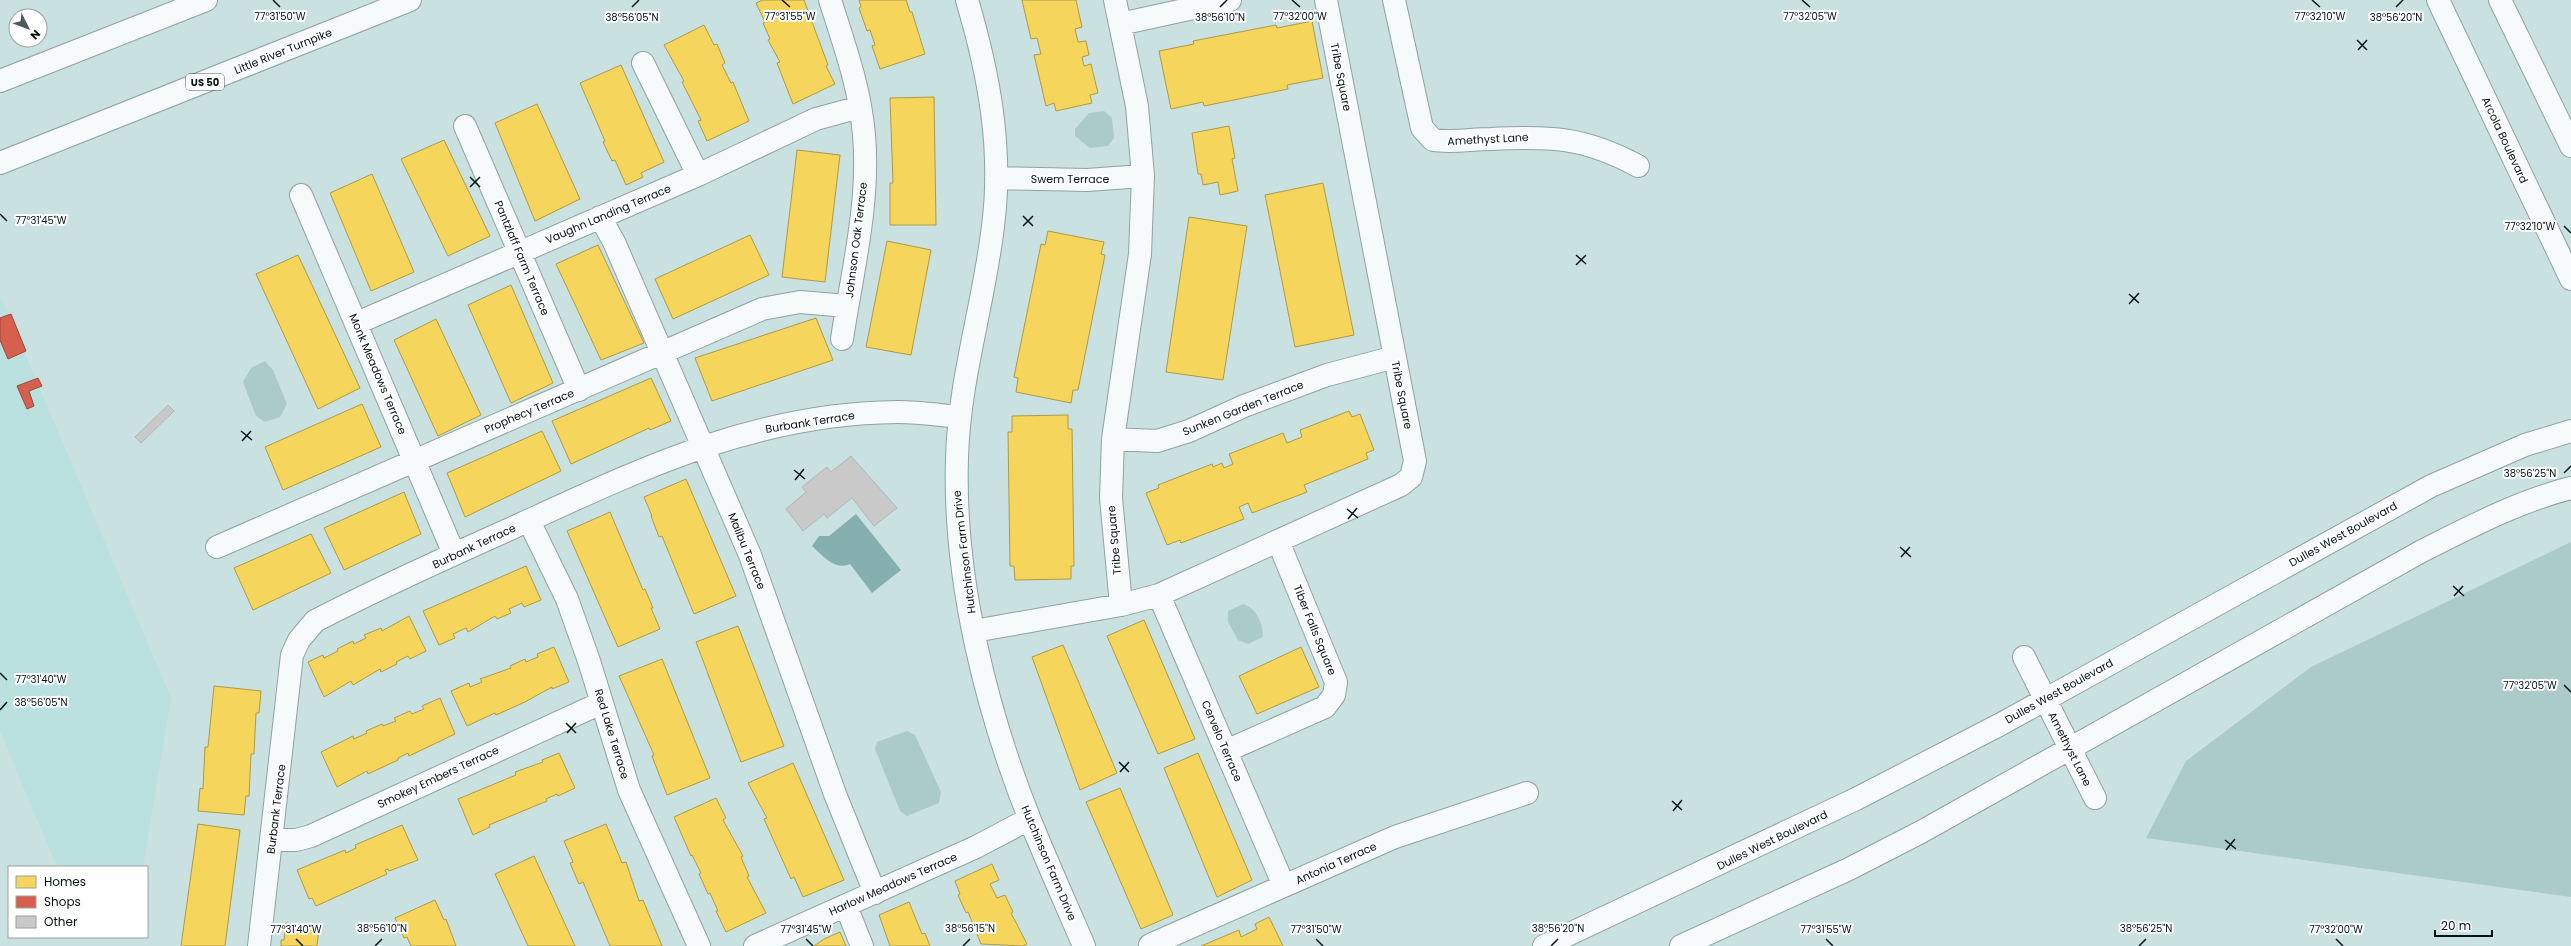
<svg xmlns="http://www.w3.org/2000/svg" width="2571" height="946" viewBox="0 0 2571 946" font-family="Poppins,sans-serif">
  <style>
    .built { fill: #bae0e0 }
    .green { fill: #abcaca }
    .water { fill: #86afaf }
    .homes { fill: #f6d55c; stroke: #ad9a46 }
    .shops { fill: #d6604d; stroke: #97493b }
    .building { fill: #c8c9c8; stroke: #b2b6b6 }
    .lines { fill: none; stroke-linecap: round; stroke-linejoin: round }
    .minor-casing { stroke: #90a2a2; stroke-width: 24 }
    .major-casing { stroke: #90a2a2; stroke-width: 24 }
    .highway-casing { stroke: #90a2a2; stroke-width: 24 }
    .minor { stroke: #f7fafa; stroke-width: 22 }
    .major { stroke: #f7fafa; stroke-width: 22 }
    .highway { stroke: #f7fafa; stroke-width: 22 }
    .ticks { fill: none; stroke: #041212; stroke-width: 1.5 }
    .labels { text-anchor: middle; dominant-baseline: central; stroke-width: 4; stroke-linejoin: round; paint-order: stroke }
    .shield { fill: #fff; stroke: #4f5959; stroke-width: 1 }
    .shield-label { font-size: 10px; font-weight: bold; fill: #041212 }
    .street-label { font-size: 11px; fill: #041212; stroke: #fff }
    .ticks-label { font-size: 10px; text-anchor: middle; fill: #041212; stroke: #fff; stroke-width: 4; stroke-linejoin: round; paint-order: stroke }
  </style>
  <rect width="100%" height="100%" fill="#cae1e1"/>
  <path class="built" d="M0,295l171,403 -28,169h-86l-57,-136z"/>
  <path class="green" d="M1104,111l8,7 2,20 -6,8 -18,2 -15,-12v-7l14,-16z
    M265,361l8,9 14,34 -7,13 -15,5 -9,-6 -13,-34 8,-14z
    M2571,542v355l-425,-59 40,-77 125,-94z
    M1243,604c14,4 20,20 20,33l-15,7 -10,-4 -10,-18v-11z
    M907,731l8,4 26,57 -2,11 -32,13 -7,-5 -25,-62 2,-7z"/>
  <path class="water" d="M856,514l45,56 -29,23 -22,-29c-15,7 -28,-9 -38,-18l7,-10h10z"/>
  <path class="homes" d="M763,0h41l24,65 -2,1 9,18 -42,20 -16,-41 3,-1 -12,-22 2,-1 -7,-16 2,-1 -9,-19z
    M859,0h47l4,12h2l13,42 -45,15 -8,-23 3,-1 -5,-15 -3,1 -8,-23 2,-1z
    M1022,0h54l6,27 -7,2 3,13 8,-1 3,14 -7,2 2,9 7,-2 7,29 -8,2 2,8 -36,8 -2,-8 -8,3 -12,-51 7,-1 -4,-16 -6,1z
    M1312,21l11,57 -36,7 1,4 -84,17 -1,-4 -32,7 -12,-58 35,-7 -1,-3 83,-16 1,3z
    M704,25l10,20 3,-1 8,19 -3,2 9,18 2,-1 16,39 -42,20 -9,-20 3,-1 -19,-38 2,-1 -20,-36z
    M621,65l43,97 -23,11 2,4 -17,8 -11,-25 -3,1 -9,-19 2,-1 -25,-58z
    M934,97l2,128h-46v-42h3l-3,-85z
    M537,104l43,95 -45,22 -40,-98z
    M1229,126l6,32 -3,1 6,32 -18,4 -2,-13 -15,3 -2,-11h-3l-6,-41z
    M444,140l46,96 -42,20 -47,-97z
    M797,150l43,5 -15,127 -43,-5z
    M372,174l42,98 -43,19 -41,-98z
    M1323,183l31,152 -59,12 -30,-152z
    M1189,217l58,9 -24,154 -57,-8z
    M1048,231l56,11 -3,12 4,1 -27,135h-5l-2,13 -55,-11 2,-14 -4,-1 27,-133 4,1z
    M750,235l19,40 -96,44 -18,-40z
    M887,241l44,9 -20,105 -45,-8z
    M598,245l46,98 -43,17 -45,-96z
    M298,255l62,133 -42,21 -62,-135z
    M511,285l42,98 -42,20 -43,-98z
    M816,318l17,42 -121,41 -17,-43z
    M436,319l45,96 -43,21 -44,-96z
    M651,378l20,43 -21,9 -1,-2 -78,36 -19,-43z
    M362,404l19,43 -98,43 -18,-43z
    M1349,411l3,6 8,-3 14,36 -8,3 2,6 -64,26 3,7 -55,21 -4,-10 -9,4 5,12 -63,24 -1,-3 -13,5 -21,-52 13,-5 -1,-3 54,-21 1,3 9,-4 2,5 9,-4 -4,-10 54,-21 4,10 15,-6 -2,-7z
    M1068,415v14h4l2,137h-3v13l-56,1 -1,-14h-4l-2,-134h4v-16z
    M542,431l19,40 -96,46 -18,-44z
    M686,479l50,117 -42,18 -32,-78 -3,1 -8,-21h1l-8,-19z
    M404,492l17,42 -77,36 -20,-42z
    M610,512l33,78 2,-1 8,19h-2l9,21 -42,18 -51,-116z
    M311,534l20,39 -78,37 -19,-42z
    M526,566l15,34 -17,7 -2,-4 -13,6 2,4 -14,6 -2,-3 -27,16 -2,-4 -13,6 2,4 -16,7 -16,-34z
    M409,616l17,35 -16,8 -2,-3 -12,6 1,2 -16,8 -1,-3 -27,16 -2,-4 -27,16 -16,-35 15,-7 1,3 14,-7 -1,-2 16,-8 1,3 12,-6 -2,-3 17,-7 1,3z
    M1144,620l51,119 -37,15 -51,-118z
    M738,626l46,120 -43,16 -45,-120z
    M1063,645l54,128 -37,17 -48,-133z
    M554,647l15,35 -17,7v-2l-27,15 -29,13 -1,-2 -28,13 -16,-35 18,-8 1,4 12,-5 -2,-3 31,-11 -1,-2 15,-7 1,3 12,-5 -1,-3z
    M1301,647l18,40 -62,27 -18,-38z
    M662,659l48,119 -43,17 -15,-39 2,-1 -35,-79z
    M214,686l47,5 -2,22h-3l-2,41h-3l-2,42h-3l-2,19 -46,-4 2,-23 3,1 2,-42h3z
    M440,698l15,36 -46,22 -1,-3 -10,5v2l-30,14 -1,-3 -30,16 -16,-35 32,-16 1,3 13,-6 -1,-2 16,-7 1,2 13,-5 -2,-3 16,-7 2,3 12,-5 -2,-3z
    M559,753l16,35 -17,8 -1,-2 -11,5 1,2 -58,24 1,2 -17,8 -15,-36 58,-24 -1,-3 28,-10 -1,-2z
    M1198,753l54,127 -35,17 -53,-129z
    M793,763l51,117 -41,17 -9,-20 -3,2 -27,-60 3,-1 -19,-35z
    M1120,788l53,127 -32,14 -55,-127z
    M716,798l10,20 -3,2 20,36 -2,1 8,19 -2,1 19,36 -40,19 -10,-21h2l-8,-18 -2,1 -9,-20 2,-1 -9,-18 -1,1 -17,-39z
    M198,824l42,6 -15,116h-44z
    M606,824l16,39 4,-1 13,39 4,-1 19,46h-52l-27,-64 -4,2 -9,-21 3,-1 -9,-21z
    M402,825l16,35 -29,11 -1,-2 -3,1 2,4 -71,32 -4,-8 -3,1 -12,-29 48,-20 1,3 10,-5 -1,-3z
    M534,856l41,90h-47l-33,-72z
    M992,864l7,16 -9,4 7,14 8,-3 8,17 -2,1 16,31 -4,2 -42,-2 -13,-32 -2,1 -8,-18 2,-1 -5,-13z
    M435,900l9,20 2,-1 10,27h-45l-4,-9 -3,1 -9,-20z
    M909,902l13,32 3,-1 5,13h-40l-11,-31z
    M1269,917l14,29h-82l38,-16 2,7 16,-8 -2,-5z
    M286,923l33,4 -2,19h-36v-6h3z
    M840,932l6,14h-32l10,-7z"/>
  <path class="shops" d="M11,314l15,37 -18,8 -8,-19v-22z
    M38,378l4,8 -13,5 5,15 -7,3 -10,-23z"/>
  <path class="building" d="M168,405l6,6 -33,32 -6,-6z
    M851,456l46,52 -23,18 -22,-28 -25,20 -3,-4 -21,17 -17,-22 20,-17 -4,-5 25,-20 4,5z"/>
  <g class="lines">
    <defs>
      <path id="minor" d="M830,0c14,44 30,88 34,135 6,67 -12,138 -22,204
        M967,0c22,74 36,149 26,226 -9,78 -34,154 -36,232 -4,119 29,252 73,362 17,42 36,84 54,126
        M1115,0l22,106 6,70 -3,78 -27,185 -2,59 10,107
        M1394,0l28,128 11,12c19,3 39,-1 58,-1 60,-3 93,-2 147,27
        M1120,24l110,-24
        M643,63l55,112
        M465,126l114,264
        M996,178l91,2 56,-4
        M301,195l153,359
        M600,217l14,25 136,313 85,239 40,99
        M357,323l341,-148 118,-56 44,-12
        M1113,439l44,2 32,-10 55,-25 83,-31 68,-18
        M529,521l38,78 22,62 40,129 70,156
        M217,547l545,-238 38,-7 47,4
        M1159,595l125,291
        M974,631l147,-26 38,-10 242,-110 10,-8 4,-16 -89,-461
        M2024,657l71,141
        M1226,751l99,-44 9,-12 2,-13 -58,-141
        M272,840h24l15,-4 290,-133
        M846,906l16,40
        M1150,945l245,-108 132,-44
        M259,946l33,-291 7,-15 16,-19c67,-35 137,-66 206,-97 124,-57 237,-111 377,-112 20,0 41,3 62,5
        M755,946l221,-99 53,-28
        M1544,946l312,-147 145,-75 430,-238 94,-41 46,-14
        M1681,946l168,-77 72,-37 501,-281c48,-24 97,-50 149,-63"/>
      <path id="major" d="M2438,0l133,279
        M2500,0l71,146"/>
      <path id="highway" d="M0,81l206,-81
        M0,163l410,-163"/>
    </defs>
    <use href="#minor" class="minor-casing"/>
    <use href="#major" class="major-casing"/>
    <use href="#highway" class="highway-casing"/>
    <use href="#minor" class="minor"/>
    <use href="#major" class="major"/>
    <use href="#highway" class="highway"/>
  </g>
  <path class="ticks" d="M273,0l7,7M782,0l8,7M1292,0l8,7M1802,0l8,7M2312,0l8,7M632,7l7,-7M1220,7l7,-7M2396,7l7,-7M2357,40l10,10M2358,50l9,-10M470,177l10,10M470,187l10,-10M0,214l7,7M1023,216l10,10M1023,226l10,-10M2564,226l7,7M1576,255l10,9M1576,265l10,-10M2129,294l10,9M2129,304l10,-11M241,431l11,9M242,441l9,-10M794,470l11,9M2564,473l7,-7M795,480l9,-11M1347,509l11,9M1348,519l9,-11M1900,547l11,10M1901,557l9,-10M2453,586l11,10M2454,596l9,-10M0,673l7,7M2564,685l7,7M0,710l7,-8M566,723l10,10M567,733l9,-10M1119,762l10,10M1120,772l9,-10M1672,801l10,9M1673,811l9,-11M2225,840l11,9M2226,850l9,-11M296,939l7,7M806,939l7,7M1316,939l7,7M1826,939l7,7M2336,939l7,7M375,946l7,-7M963,946l7,-7M1551,946l7,-7M2139,946l7,-7"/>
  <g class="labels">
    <rect class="shield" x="186" y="74" width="38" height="16" rx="3"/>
    <g class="shield-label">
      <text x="205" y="82">US 50</text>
    </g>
    <g class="street-label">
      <text transform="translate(283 51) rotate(-22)">Little River Turnpike</text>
      <text transform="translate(1341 77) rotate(79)">Tribe Square</text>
      <text transform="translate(1488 139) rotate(-3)">Amethyst Lane</text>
      <text transform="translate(2505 140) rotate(65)">Arcola Boulevard</text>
      <text x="1070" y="179">Swem Terrace</text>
      <text transform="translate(608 214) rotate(-23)">Vaughn Landing Terrace</text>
      <text transform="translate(856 240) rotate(-83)">Johnson Oak Terrace</text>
      <text transform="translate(522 258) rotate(67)">Pantzlaff Farm Terrace</text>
      <text transform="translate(378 374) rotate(67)">Monk Meadows Terrace</text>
      <text transform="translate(1402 395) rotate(79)">Tribe Square</text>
      <text transform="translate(1243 408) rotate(-22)">Sunken Garden Terrace</text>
      <text transform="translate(529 411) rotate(-23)">Prophecy Terrace</text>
      <text transform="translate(810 422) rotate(-9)">Burbank Terrace</text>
      <text transform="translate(2343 534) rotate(-29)">Dulles West Boulevard</text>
      <text transform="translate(1114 540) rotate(-95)">Tribe Square</text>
      <text transform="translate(474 546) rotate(-25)">Burbank Terrace</text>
      <text transform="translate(747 551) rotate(68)">Malibu Terrace</text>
      <text transform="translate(964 552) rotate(-97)">Hutchinson Farm Drive</text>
      <text transform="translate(1315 630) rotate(68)">Tiber Falls Square</text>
      <text transform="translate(2059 691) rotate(-29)">Dulles West Boulevard</text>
      <text transform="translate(612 734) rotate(73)">Red Lake Terrace</text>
      <text transform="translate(1222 741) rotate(67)">Cervelo Terrace</text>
      <text transform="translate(2070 749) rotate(63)">Amethyst Lane</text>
      <text transform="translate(438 777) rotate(-25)">Smokey Embers Terrace</text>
      <text transform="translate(276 809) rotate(-83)">Burbank Terrace</text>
      <text transform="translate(1772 840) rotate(-26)">Dulles West Boulevard</text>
      <text transform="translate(1049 863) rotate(67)">Hutchinson Farm Drive</text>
      <text transform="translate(1336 863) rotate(-24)">Antonia Terrace</text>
      <text transform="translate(893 884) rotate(-24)">Harlow Meadows Terrace</text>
    </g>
  </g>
  <g class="ticks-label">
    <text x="280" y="20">77°31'50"W</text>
    <text x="790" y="20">77°31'55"W</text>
    <text x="1300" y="20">77°32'00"W</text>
    <text x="1810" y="20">77°32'05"W</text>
    <text x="2320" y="20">77°32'10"W</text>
    <text x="632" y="21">38°56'05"N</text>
    <text x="1220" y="21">38°56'10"N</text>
    <text x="2396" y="21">38°56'20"N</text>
    <text x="41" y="224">77°31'45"W</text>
    <text x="2530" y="230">77°32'10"W</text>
    <text x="2530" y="477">38°56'25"N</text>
    <text x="41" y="683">77°31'40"W</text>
    <text x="2530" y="689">77°32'05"W</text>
    <text x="41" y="706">38°56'05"N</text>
    <text x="382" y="932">38°56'10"N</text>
    <text x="970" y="932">38°56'15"N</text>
    <text x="1558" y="932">38°56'20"N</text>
    <text x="2146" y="932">38°56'25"N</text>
    <text x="296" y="933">77°31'40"W</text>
    <text x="806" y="933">77°31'45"W</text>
    <text x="1316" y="933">77°31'50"W</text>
    <text x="1826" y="933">77°31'55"W</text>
    <text x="2336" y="933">77°32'00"W</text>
  </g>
  <rect x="8" y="866" width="140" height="72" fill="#ffffff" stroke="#9ba0a0"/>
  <rect x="16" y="876" width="20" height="12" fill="#f6d55c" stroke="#9ba0a0"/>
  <text x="44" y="886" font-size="12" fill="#041212">Homes</text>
  <rect x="16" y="896" width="20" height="12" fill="#d6604d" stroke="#9ba0a0"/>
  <text x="44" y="906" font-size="12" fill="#041212">Shops</text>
  <rect x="16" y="916" width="20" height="12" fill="#c8c9c8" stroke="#9ba0a0"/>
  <text x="44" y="926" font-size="12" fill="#041212">Other</text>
  <g transform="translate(28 28) rotate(132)"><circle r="19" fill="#ffffff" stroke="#9ba0a0"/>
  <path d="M0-3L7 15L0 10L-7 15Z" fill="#495a5a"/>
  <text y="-6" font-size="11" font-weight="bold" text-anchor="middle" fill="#041212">N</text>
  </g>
  <path d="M2435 930v6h57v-6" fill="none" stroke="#041212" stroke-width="2"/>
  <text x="2441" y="930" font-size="12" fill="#041212" stroke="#ffffff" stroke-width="3" paint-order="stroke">20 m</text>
</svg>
